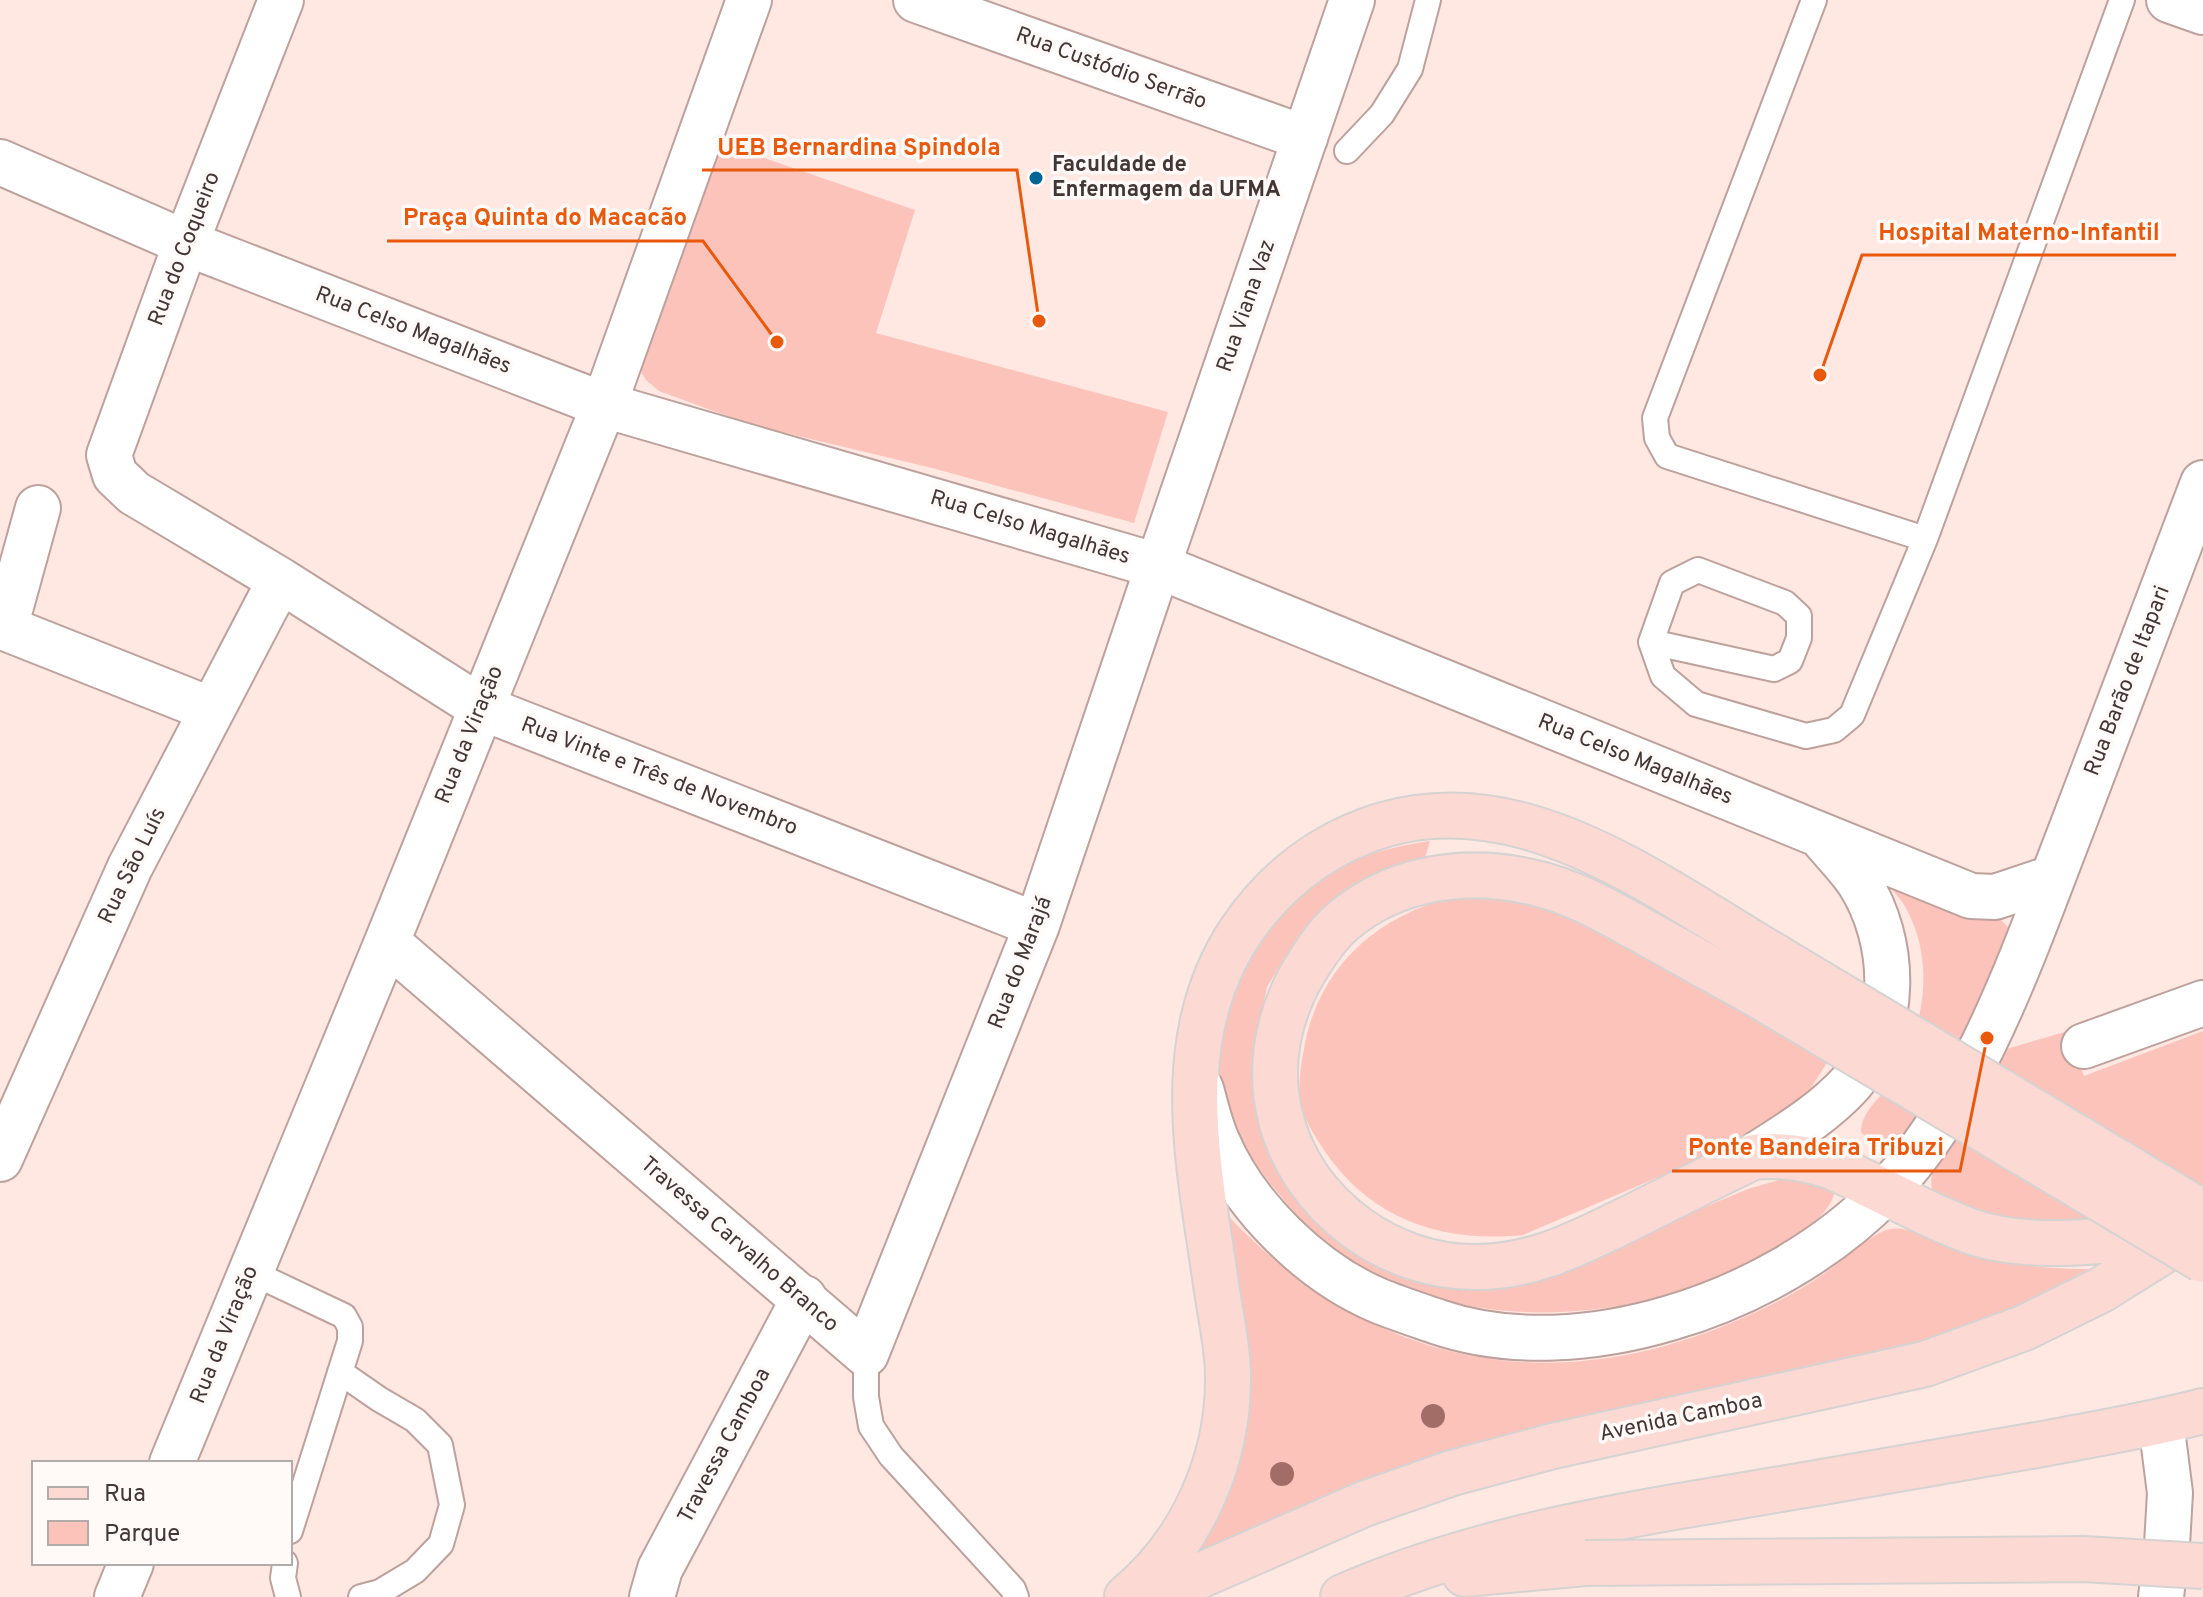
<svg xmlns="http://www.w3.org/2000/svg" width="2203" height="1597" viewBox="0 0 2203 1597" font-family="Overpass,sans-serif">
  <style>
    .green { fill: #fbc3b9 }
    .lines { fill: none; stroke-linecap: round; stroke-linejoin: round }
    .service-casing { stroke: #bda19c; stroke-width: 28 }
    .minor-casing { stroke: #bda19c; stroke-width: 48 }
    .tertiary-casing { stroke: #bda19c; stroke-width: 48 }
    .secondary-casing { stroke: #bda19c; stroke-width: 48 }
    .primary-casing { stroke: #d5d3d2; stroke-width: 48 }
    .service { stroke: #fff; stroke-width: 24 }
    .minor { stroke: #fff; stroke-width: 44 }
    .tertiary { stroke: #fff; stroke-width: 44 }
    .secondary { stroke: #fff; stroke-width: 44 }
    .primary { stroke: #fcd9d3; stroke-width: 44 }
    .primary-bridge-casing { stroke: #d5d3d2; stroke-width: 48; stroke-linecap: butt }
    .primary-bridge { stroke: #fcd9d3; stroke-width: 44 }
    .tree { fill: #a36d67 }
    .poi-dot { fill: #006594; stroke: #fff9f8; stroke-width: 3 }
    .labels { text-anchor: middle; dominant-baseline: central; stroke-width: 7; stroke-linejoin: round; paint-order: stroke }
    .street-label { font-size: 22px; fill: #423734; stroke: #fff9f8 }
    .poi-label { font-size: 22px; font-weight: bold; fill: #423734; stroke: #fff9f8; text-anchor: start }
    .leader { fill: none; stroke: #e8590c; stroke-width: 3 }
    .callout-dot { fill: #e8590c; stroke: #fff9f8; stroke-width: 3 }
    .callout-label { font-size: 24px; text-anchor: middle; font-weight: bold; fill: #e8590c; stroke: #fff9f8; stroke-width: 7; stroke-linejoin: round; paint-order: stroke }
  </style>
  <rect width="100%" height="100%" fill="#ffe7e2"/>
  <path class="green" d="M719,145l13,2 183,63 -39,123 292,79 -34,111 -202,-55 -183,-44 -90,-33 -13,-11 -6,-10 1,-19z
    M1430,841l-6,20 -101,51 -33,37 -23,38 -11,55 93,199 207,28 192,-80 31,-9 18,-5 38,11c1,33 -59,62 -85,78 -46,30 -109,40 -162,46 -88,9 -168,-7 -244,-52 -25,-15 -47,-42 -65,-64 -26,-31 -51,-69 -61,-110 -2,-9 1,-21 1,-30 3,-49 21,-95 54,-132 10,-10 19,-22 29,-31 35,-31 82,-43 128,-50z
    M1885,881l116,39 9,9 -57,147 -57,75c-14,0 -25,-8 -35,-19 0,-21 21,-35 31,-51 32,-51 44,-116 15,-171 -5,-10 -15,-20 -22,-29z
    M1464,894l91,10 275,154 -23,36 -50,41 -234,100c-83,8 -154,-16 -201,-88 -8,-12 -18,-28 -21,-43 -3,-15 -1,-34 2,-49 13,-89 76,-142 161,-161z
    M2068,1031l16,45 119,-45v155c-35,11 -71,27 -107,34 -54,11 -108,-6 -160,-20 -6,-13 -6,-21 -2,-34l69,-116z
    M1230,1218c144,150 325,184 515,99 27,-12 55,-26 80,-44 15,-11 42,-35 59,-42 18,-7 35,3 51,10 51,21 100,28 154,28 -48,25 -96,52 -148,68 -141,43 -287,62 -430,97 -117,29 -218,73 -325,127l58,-220z"/>
  <g class="lines">
    <defs>
      <path id="service" d="M1347,151l35,-37 28,-45 18,-69
        M1925,539l197,-539
        M1651,642l123,27 16,-8 9,-23v-22l-14,-13 -87,-33 -26,13 -21,59 12,34 33,28 110,32 28,-6 18,-15 73,-176 -258,-83 -10,-18 -2,-20 159,-418
        M251,1272l93,44 6,11v14l-60,190
        M866,1354v43l5,29 20,30 122,133 3,8
        M340,1372l39,27 36,21 25,25 12,60 -11,39 -26,27 -35,21 -19,5
        M285,1563l-2,15 5,19"/>
      <path id="minor" d="M281,0l-95,243 -77,212 6,20 19,18 146,87 200,127 557,218
        M916,0l389,138
        M0,626l212,84
        M5,628l33,-120
        M387,942l479,412 171,-429 121,-359
        M2084,1046l119,-43
        M0,1159l130,-292 150,-287
        M2161,1422l9,71 -3,52 -6,52
        M172,1463l215,-521 217,-537 145,-405
        M117,1597l14,-34
        M652,1597l8,-28 144,-271"/>
      <path id="tertiary" d="M2169,0l34,12
        M1158,566l194,-566"/>
      <path id="secondary" d="M0,162l186,81 418,162 554,161 813,330 24,1 57,-19
        M1201,1089c5,18 9,37 17,54 28,65 94,129 159,157 19,8 41,15 61,22 74,25 158,18 232,-4 79,-23 157,-67 215,-126 90,-91 142,-249 188,-367 43,-114 87,-228 130,-342
        M1753,1157c34,-22 70,-43 98,-74 48,-54 46,-141 8,-201 -10,-15 -23,-28 -35,-42"/>
      <path id="primary" d="M1758,995c-36,-20 -72,-40 -108,-60 -38,-21 -76,-44 -119,-53 -65,-15 -136,-5 -188,39 -18,15 -32,38 -44,59 -47,90 -23,188 58,248 33,24 75,39 116,39 61,1 110,-26 163,-52 39,-20 78,-39 117,-58 28,-3 51,1 77,9 47,20 92,48 140,65 59,22 154,9 214,-1
        M1465,1574l120,-11
        M1127,1597c65,-53 102,-138 101,-221 0,-30 -8,-62 -12,-92 -17,-119 -47,-246 25,-353 21,-31 48,-58 80,-78 164,-100 316,22 455,104
        M1151,1597l213,-93 88,-31 101,-27 372,-82 99,-36 77,-38 83,-52
        M1343,1597c119,-52 245,-76 373,-97 105,-18 210,-35 315,-54 58,-11 115,-20 172,-35"/>
    </defs>
    <use href="#service" class="service-casing"/>
    <use href="#minor" class="minor-casing"/>
    <use href="#tertiary" class="tertiary-casing"/>
    <use href="#secondary" class="secondary-casing"/>
    <use href="#primary" class="primary-casing"/>
    <use href="#service" class="service"/>
    <use href="#minor" class="minor"/>
    <use href="#tertiary" class="tertiary"/>
    <use href="#secondary" class="secondary"/>
    <use href="#primary" class="primary"/>
    <defs>
      <path id="primary-bridge" d="M1776,957l427,256
        M1758,995l445,265
        M1585,1563l498,-4 120,7"/>
    </defs>
    <use href="#primary-bridge" class="primary-bridge-casing"/>
    <use href="#primary-bridge" class="primary-bridge"/>
  </g>
  <g class="tree">
    <circle cx="1433" cy="1416" r="12"/>
    <circle cx="1282" cy="1474" r="12"/>
  </g>
  <circle class="poi-dot" cx="1036" cy="178" r="8"/>
  <g class="labels">
    <g class="street-label">
      <text transform="translate(1111 69) rotate(20)">Rua Custódio Serrão</text>
      <text transform="translate(185 249) rotate(-69)">Rua do Coqueiro</text>
      <text transform="translate(1247 306) rotate(-71)">Rua Viana Vaz</text>
      <text transform="translate(413 331) rotate(21)">Rua Celso Magalhães</text>
      <text transform="translate(1030 528) rotate(17)">Rua Celso Magalhães</text>
      <text transform="translate(2128 681) rotate(-69)">Rua Barão de Itapari</text>
      <text transform="translate(470 735) rotate(-68)">Rua da Viração</text>
      <text transform="translate(1635 760) rotate(22)">Rua Celso Magalhães</text>
      <text transform="translate(659 777) rotate(21)">Rua Vinte e Três de Novembro</text>
      <text transform="translate(133 866) rotate(-64)">Rua São Luís</text>
      <text transform="translate(1021 963) rotate(-69)">Rua do Marajá</text>
      <text transform="translate(739 1245) rotate(41)">Travessa Carvalho Branco</text>
      <text transform="translate(225 1335) rotate(-68)">Rua da Viração</text>
      <text transform="translate(1681 1418) rotate(-12)">Avenida Camboa</text>
      <text transform="translate(725 1446) rotate(-62)">Travessa Camboa</text>
    </g>
    <g class="poi-label">
      <text x="1052" y="165">Faculdade de<tspan x="1052" dy="25">Enfermagem da UFMA</tspan></text>
    </g>
  </g>
  <path class="leader" d="M1039 321L1017 170H702M777 342L703 241H387M1820 375L1862 255H2176M1987 1038L1960 1171H1672"/>
  <g class="callout-dot">
    <circle cx="1039" cy="321" r="8"/>
    <circle cx="777" cy="342" r="8"/>
    <circle cx="1820" cy="375" r="8"/>
    <circle cx="1987" cy="1038" r="8"/>
  </g>
  <g class="callout-label">
    <text x="859" y="155">UEB Bernardina Spindola</text>
    <text x="545" y="225">Praça Quinta do Macacão</text>
    <text x="2019" y="240">Hospital Materno-Infantil</text>
    <text x="1816" y="1155">Ponte Bandeira Tribuzi</text>
  </g>
  <rect x="32" y="1461" width="260" height="104" fill="#fff9f8" stroke="#b3abaa" stroke-width="2"/>
  <rect x="48" y="1487" width="40" height="12" fill="#fcd9d3" stroke="#b3abaa" stroke-width="2"/>
  <text x="104" y="1501" font-size="24" fill="#423734">Rua</text>
  <rect x="48" y="1521" width="40" height="24" fill="#fbc3b9" stroke="#b3abaa" stroke-width="2"/>
  <text x="104" y="1541" font-size="24" fill="#423734">Parque</text>
</svg>
